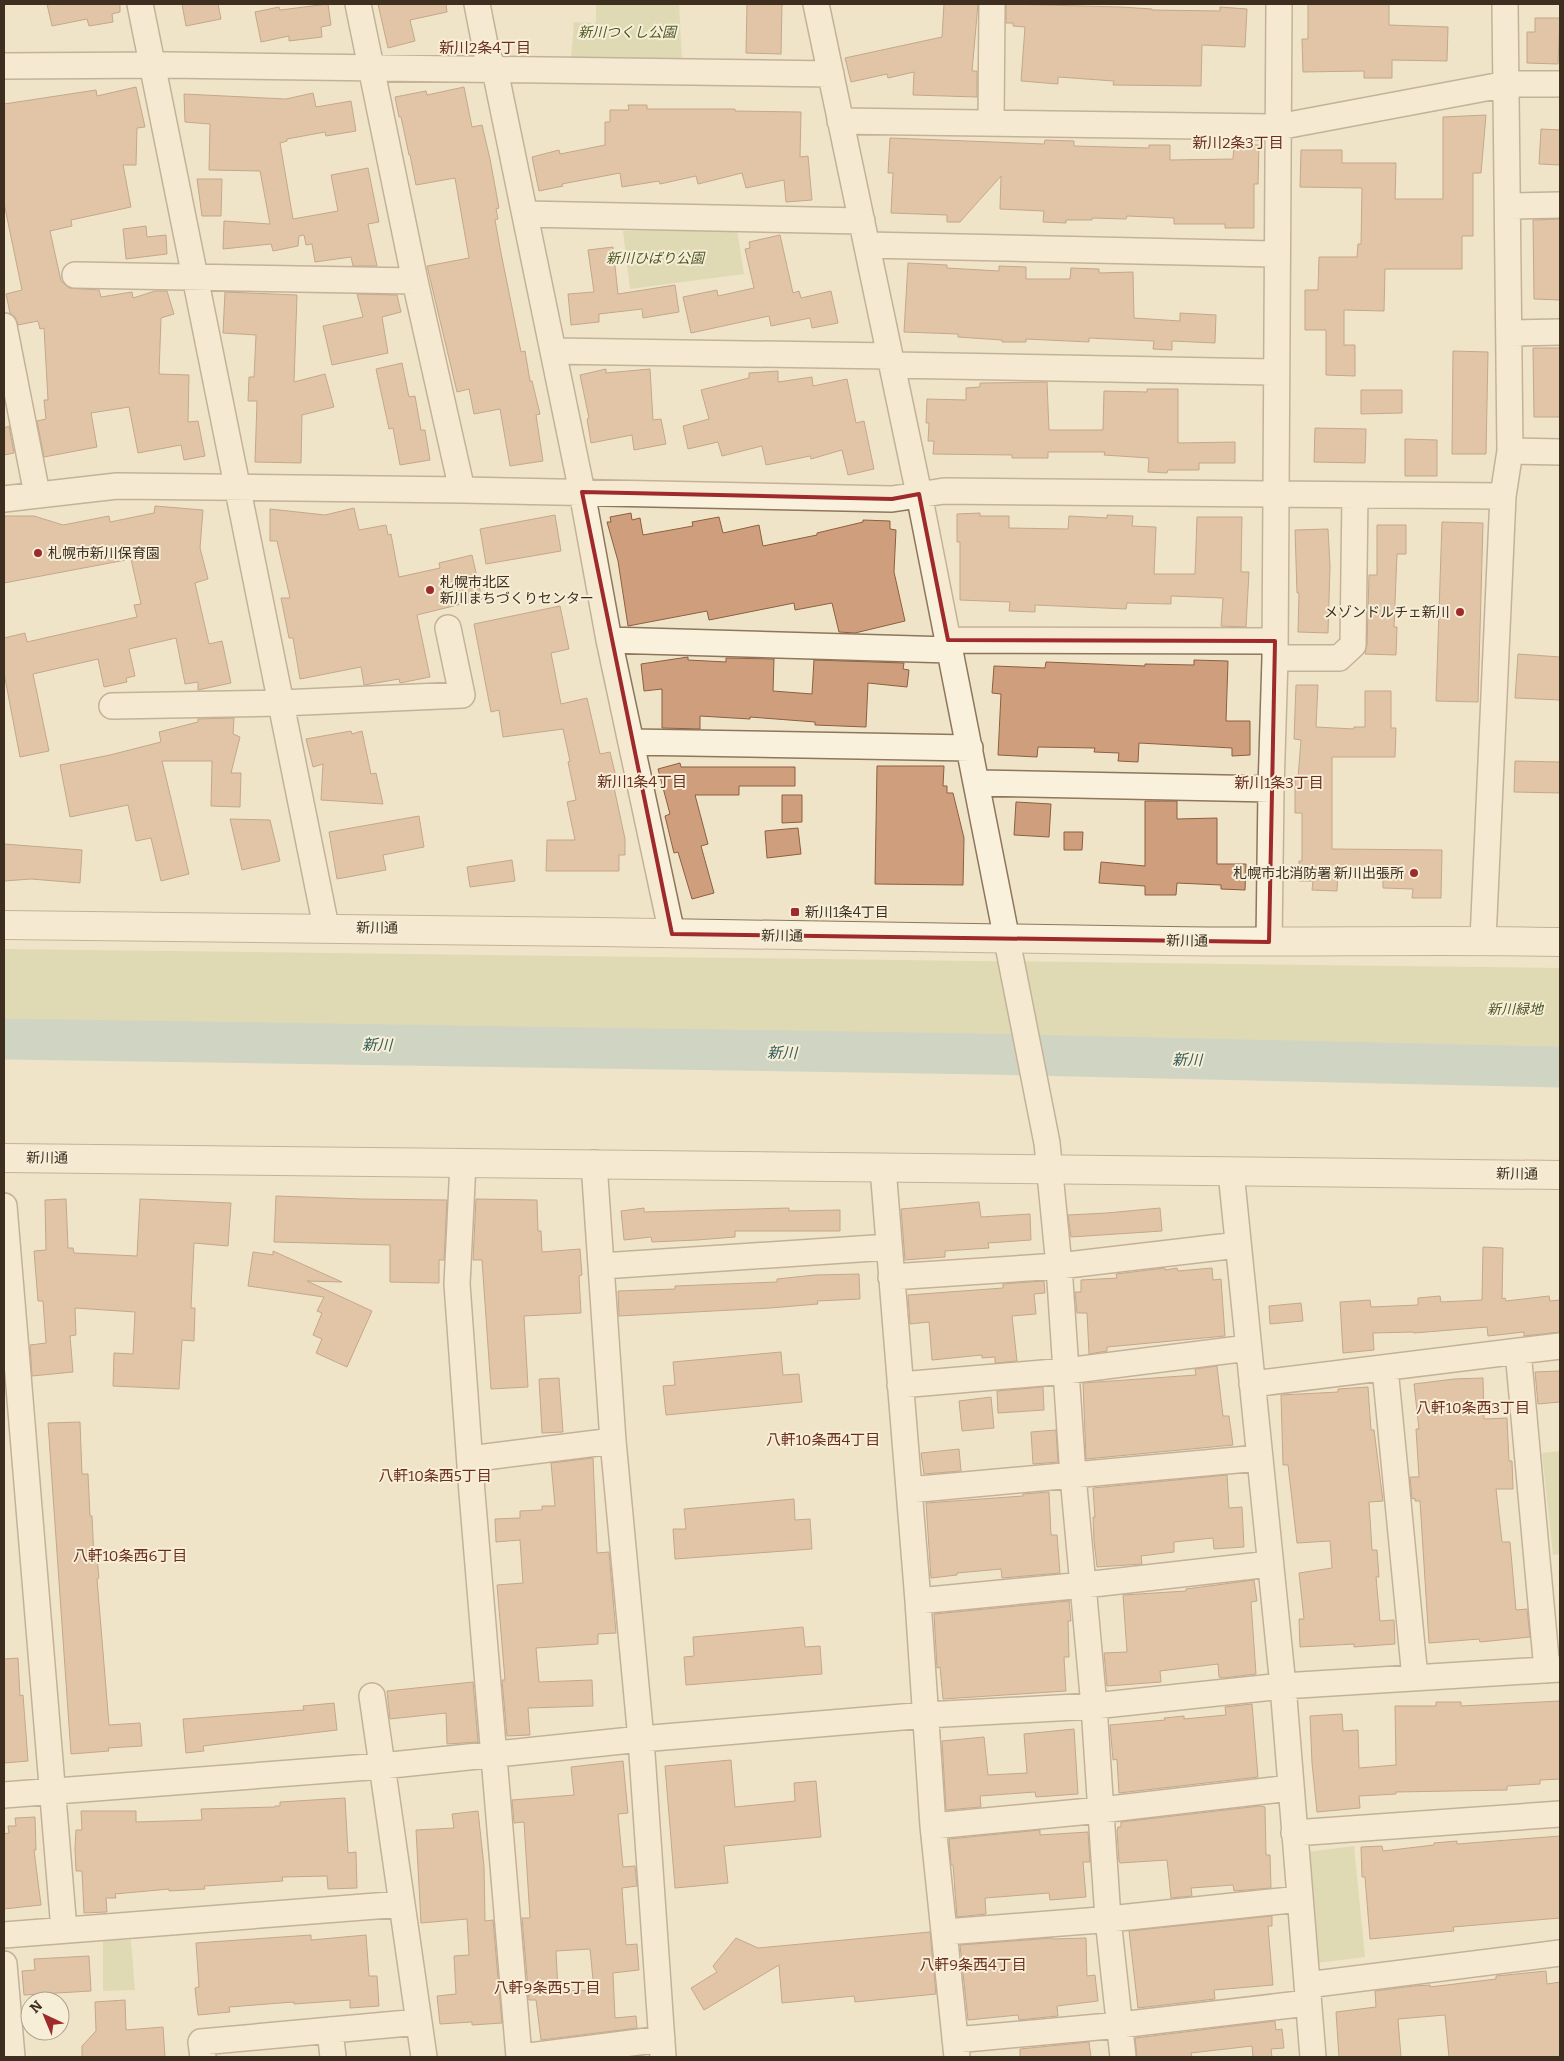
<svg xmlns="http://www.w3.org/2000/svg" width="1564" height="2061" viewBox="0 0 1564 2061" font-family="Bitter,'Noto Sans JP',serif">
  <style>
    .green { fill: #c9cf9b }
    .lines { fill: none; stroke-linecap: round; stroke-linejoin: round }
    .river { stroke: #a9c4bc; stroke-width: 41 }
    .building { fill: #cf9f7d; stroke: #8d5f41; fill-rule: evenodd }
    .minor-casing { stroke: #8d765c; stroke-width: 28 }
    .tertiary-casing { stroke: #8d765c; stroke-width: 30 }
    .minor { stroke: #faf1dc; stroke-width: 25 }
    .tertiary { stroke: #faf1dc; stroke-width: 28 }
    .marked { fill: none; stroke: #9e2a2b; stroke-width: 4; stroke-linejoin: round }
    .poi-dot { fill: #9e2a2b; stroke: #f7eed8; stroke-width: 2 }
    .labels { text-anchor: middle; dominant-baseline: central; stroke-width: 4; stroke-linejoin: round; paint-order: stroke }
    .park-label { font-size: 14px; font-style: italic; fill: #4d5a26; stroke: #f7eed8 }
    .poi-label { font-size: 14px; fill: #3d2e20; stroke: #f7eed8; text-anchor: start }
    .street-label { font-size: 14px; fill: #3d2e20; stroke: #f7eed8 }
    .neighbourhood-label { font-size: 15px; fill: #6b2e1e; stroke: #f7eed8 }
    .water-label { font-size: 15px; font-style: italic; fill: #2f5d5a; stroke: #f7eed8 }
  </style>
  <rect width="100%" height="100%" fill="#f0e4c8"/>
  <path class="green" d="M596,4h83l3,56 -111,-2 3,-36 22,1z
    M737,229l7,45 -114,15 -7,-58z
    M4,949l1556,19v84l-292,-3 -812,-16 -452,-3z
    M1560,1451v103l-7,1 -11,-102z
    M1354,1846l11,111 -49,6 -8,-111z
    M103,1940h28l4,50 -32,1z"/>
  <g class="lines">
    <path class="river" d="M4,1039l982,15 574,13"/>
  </g>
  <path class="building" d="M47,4h73v8l-8,2 1,8 -24,4 -2,-7 -35,7z
    M182,4h36l3,15 -35,7z
    M328,4l3,21 -10,2 1,10 -33,4v-5l-28,6 -6,-30 24,-5 1,3z
    M378,4h68l1,8 -37,8 5,21 -27,7z
    M747,4h35l-1,50 -35,-1z
    M944,4h34l-6,67h5v26l-64,-2 1,-23 -26,6 -1,-4 -36,8 -6,-24 97,-21z
    M1006,4l115,3 31,2v1l68,1v-4l27,2 -2,38 -43,-2 -1,41 -88,-1 1,-4 -56,-4v7l-37,-3 4,-54 -12,-1v-3h-7z
    M1308,4h81v21l59,2 -1,34 -55,-1v18h-28v-7l-61,1 -1,-33h6z
    M1535,18h25l-2,46 -31,-1v-31h8z
    M136,87l9,40 -8,1 -1,37h-13l8,42 -60,13 1,6 -22,5 11,50 8,7 30,2 2,7 31,-5 1,6 22,-7h12l7,23 -13,4 -2,56 30,1 -1,47 10,-1 7,35 -21,4 -3,-15 -43,8 -9,-46 -38,6 6,34 -53,10 -7,-36 9,-2 -2,-19h4l-4,-72 -4,1 -2,-8 -20,4 -3,-8 -5,-4 -4,-19 16,-4 -18,-87v-99l92,-14 1,6z
    M464,87l8,40 10,-2 8,34 9,49 -3,1 2,10 -3,1 6,33 20,99 4,-1 5,30h2l8,33 -4,1 7,46 -33,5 -10,-57 -26,5 -5,-25 -12,3 -30,-126 42,-8 -14,-80 -39,7 -6,-30h-1l-8,-38h-2l-4,-20 31,-6 1,4z
    M313,93l3,14 35,-6 5,30 -30,5 -1,-4 -38,7v2l-7,2 13,76 45,-8 -7,-36 37,-7 11,54 -11,2 9,42h-24l-2,-9 -36,5 -3,-18 -6,1 -2,-10 -5,1 -1,10 -25,5 -2,-7 -48,5 1,-28 46,3 -10,-53 -51,-1 1,-46 -25,-2 -1,-28 102,5z
    M628,105h19v4h88v2l66,1 -1,45 8,-1 4,44 -26,2 -2,-22 -38,8 -4,-15 -44,11 -2,-8 -36,8 -1,-3 -37,6 -2,-14 -58,11 1,2 -24,5 -7,-34 27,-7 1,4 45,-9v-23h5v-12h19z
    M1486,115l-5,58h-8v63h-11v33h-77l-1,42 -40,-1v35h11v31l-29,-1v-45h-21v-40h13l1,-33h38l1,-13h3l1,-56 -62,-1 1,-37h41v13h54l-1,36h48v-82z
    M1541,129l19,1v35l-21,-1z
    M890,138l154,6 1,-4 29,1v5l75,2v-3h21v15l63,-1 1,-15 25,1 -1,39h-4v44h-29v-4h-51v-6l-47,-2 -1,3 -34,-1v2h-26v3l-23,-1 1,-11 -44,-2 1,-33 -41,46h-13v-7l-56,-2 2,-40h-5z
    M197,179h25l-1,37h-19z
    M1560,219v81l-26,-1 -1,-79z
    M146,226l1,11 19,-2 1,19 -41,5 -3,-30z
    M780,235l13,58 6,-2 2,7 30,-7 7,32 -26,5 -2,-10 -39,8 -2,-10 -78,17 -8,-36 34,-7 1,6 36,-8 -9,-39 5,-1 -1,-6z
    M613,247l5,47 57,-9 4,27 -36,6 -1,-9 -43,5v8l-28,3 -3,-31 26,-2 -6,-42z
    M908,263l39,2v3l52,3v-5l27,1v12h44l1,-11 28,1v4l34,-1 1,46 46,3v-8l36,2 -1,28 -43,-2v9l-19,-1 1,-8 -65,-3v4l-63,-3v3h-24v-2l-44,-3v-3l-54,-2z
    M225,292l72,3 -3,87 31,-8 9,33 -32,8 -1,48 -46,-1 2,-61h-9l1,-24h5l2,-42 -33,-2z
    M357,294l40,1 4,17 -19,5 6,36 -56,12 -9,-39 40,-9z
    M1533,348h27v69h-26z
    M1453,351l35,1 -2,102h-34z
    M402,363l7,34 6,-1 6,34h4l5,30 -30,5 -7,-37 -4,1 -13,-60z
    M606,369v4l44,-4 3,51 8,-1 5,25 -32,6 -2,-15 -41,8 -4,-24 2,-1 -9,-43z
    M778,371v11l34,-5 1,9 34,-7 9,44 8,-2 10,48 -26,6 -6,-25 -31,9 -1,-3 -44,9 -4,-19 -40,10 -4,-14 -30,7 -5,-23 26,-7 -8,-29 48,-12v-5z
    M1047,382l2,48h54l1,-39 43,1v-3h31v54l57,-1v21h-36v7h-31l-1,3 -19,-1 1,-14 -45,-3 1,-3h-57v6h-36v-3l-79,-1 1,-13h-6l1,-18h-3l1,-24 39,1v-12l14,-1v-4z
    M1361,390h41v23l-41,1z
    M9,426l5,27 -10,2v-27z
    M1315,428l51,1 -1,34 -51,-1z
    M1405,439l32,1v36h-32z
    M155,506l48,4 -3,38 8,31 -13,4 14,61 13,-3 9,42 -33,7v-8l-13,2 -9,-46 -47,11 6,27 -9,2 1,4 -23,5 -6,-28 -65,15 16,77 -29,6 -16,-84v-35l21,-5 2,9 110,-25 -3,-12 7,-1 -10,-45 -127,24v-67h30l29,9 46,-9 1,6 44,-9z
    M354,508l5,22 27,-5 2,10 3,-1 8,43 41,-9 -1,-5 33,-8 10,44 -65,16 13,62 -30,6 -1,-4 -35,6 -3,-18 -61,12 -7,-41h-4l-8,-40h9l-13,-57h-7v-32l55,6z
    M631,513l1,7 8,-2 3,17 50,-9 -1,-4 27,-5 4,16 36,-8 4,21 54,-11v-2l46,-11v-2l27,1v8l6,1 -2,42 11,49 -50,12 -16,-1 -7,-29 -37,7 -1,-7 -85,17 -2,-9 -79,15 -10,-65 -11,-39h4l-1,-5z
    M980,513v3h29v12l59,1 1,-13 38,2v-3l26,1 -1,10 24,1 -2,47h41l2,-57h45l-1,55h8l-3,55 -25,-1 2,-28 -52,-2v8l-44,-1 -1,6 -91,-4v7l-26,-1 1,-9 -50,-2v-58h-3v-28z
    M555,515l6,36 -75,13 -6,-35z
    M1442,522l41,1 -5,179 -42,-1z
    M1377,525h29v29h-9l-3,73h3l-1,28 -31,-1 2,-9 2,-70h8z
    M1328,529l2,37 -2,67 -30,-1 1,-39h-2l-2,-63z
    M560,606l9,43 -18,4 10,51 26,-6 13,56 10,-2 6,25 -4,1 13,61v16h-6v16h-73l1,-31h28l-8,-38 9,-2 -8,-38 2,-1 -7,-32 -60,8 -4,-27 -8,2 -17,-88z
    M1518,654l42,3v43l-45,-2z
    M688,657v3l38,2v-4l48,1 -1,32 39,3 2,-34 90,3 -1,6 6,1 -2,17 -39,-4 -2,44 -51,-2v-3l-65,-5v2l-50,-3v13l-38,-1v-39l-18,2 -3,-27z
    M1194,660l34,1 -2,60h24v34l-18,1v-8l-93,-5 -1,19 -20,-1 1,-8 -25,-1 1,-4 -57,-1 -1,10 -39,-2 3,-61 -9,-1 2,-27 51,2 1,-6 99,4v-2l49,1z
    M1296,685h22l-2,42 38,2v-2h11v-36h26v37h5l-1,29h-63v92l110,1 -1,48h-29l1,-9 -30,-1v-15l-45,-1 -1,19 -25,-1 1,-9h-14v-20h3v-48h-7v-35h3l3,-38 -7,-1z
    M234,718l-1,16 7,3 -9,36h10l-1,34 -29,-1 1,-45h-50l27,113 -28,7 -10,-43 -15,3 -8,-36 -58,12 -10,-52 50,-10 51,-13 -2,-10 39,-10v-3z
    M351,731l1,3 10,-3 9,43 5,-1 7,31 -62,-4 2,-36 -10,3 -7,-28z
    M1515,761l45,1v31l-46,-1z
    M680,763l1,4h114v19h-56v9h-44l13,49 -7,2 13,47 -22,6 -14,-47 -4,1 -9,-37 5,-2 -12,-45z
    M877,766h67l-1,20h4v7h6l11,45 -1,47 -88,-1z
    M782,795h20v27l-20,1z
    M1145,801h32v18l40,-1v46h29l-1,26 -24,-1v-4l-44,-2 -1,12h-31v-9l-46,-3 2,-21 44,4z
    M1016,802l35,2 -2,33 -35,-2z
    M419,816l5,31 -41,8 3,15 -49,9 -8,-47z
    M230,819l40,1 10,41 -38,9z
    M798,828l3,26 -34,4 -2,-27z
    M1064,832h19l-1,18h-18z
    M4,844l78,6 -2,33 -49,-4 -27,2z
    M512,860l3,21 -45,6 -3,-20z
    M276,1196l86,3 85,1 -3,60h-5v23l-49,-1v-37l-116,-3z
    M66,1199l2,49h5l1,5 63,3 3,-57 91,4 -3,43 -34,-3 -3,65h4l-1,33 -12,-1 -3,49 -66,-3 1,-33 19,1 2,-42 -60,-4 1,27 -6,1 3,36 -41,4 -2,-31 16,-2 -3,-42h-5l-4,-50 12,-1 -1,-50z
    M476,1199l61,1 1,31h3l1,21 38,-3 2,26 -3,1 2,37 -57,3 4,71 -37,2 -9,-129h-9z
    M979,1202l2,15 49,-3 1,26 -43,3 1,5 -44,3v6l-40,3 -4,-51z
    M644,1208v4l145,-4v3l51,-1v21h-105v6l-38,3 -45,2 -1,-5 -27,3 -3,-29z
    M1160,1208l2,23 -91,6 -3,-22 39,-2z
    M1483,1247l20,1 -1,51 3,-1 1,3 43,-5 1,5 10,-1v32l-36,4v-4l-36,4 -1,-9 -73,6 -1,-1 -40,1 1,17 -31,3 -3,-51 30,-2 1,7 47,-2v-7l22,-2 1,6 41,-2z
    M273,1251l69,31 -35,-1 65,30 -25,56 -31,-14 6,-14 -9,-4 9,-22 -5,-2 7,-14 -76,-11 5,-34 20,3z
    M1165,1268v2l12,-2 1,3 34,-3 1,12 8,-1 4,57 -118,11v4l-18,3 -2,-41h-10l-2,-21h6v-12l36,-2 -1,-4z
    M859,1274l1,25 -43,2 1,3 -48,4 -151,8 -1,-25 57,-2v-3l102,-4v-3l38,-4z
    M1044,1281l1,12 -11,1 2,20 -24,2 5,45 -22,2v-6l-13,1v-3l-50,5 -3,-38 -19,2 -2,-29 95,-7v-4z
    M1301,1303l2,18 -33,3 -1,-18z
    M781,1352l2,23 16,-1 3,28 -136,13 -3,-29 12,-1 -2,-23z
    M1217,1366l6,50h6l4,29 -147,14 -3,-76 113,-8 -1,-6z
    M1560,1371v31l-22,2 -3,-32z
    M559,1378l4,54 -21,1 -3,-54z
    M1483,1378l1,41 23,-1 2,43h3l1,28h-17l6,53h8l6,68 11,-1 3,28 -50,5 -1,-3 -50,4 -9,-142h-5v-3l-3,1 -2,-22h9l-3,-48h3l-5,-45 40,-5z
    M1043,1387l1,23 -46,3 -1,-22z
    M1368,1387l3,43h3l9,71 -14,1 3,48h5l2,27h-3l4,44 14,-1 1,24 -41,3v-3l-54,3 -1,-28h5l-5,-46 33,-5 -2,-27 -33,2 -9,-78h-5l-2,-70 57,-3v-3z
    M991,1397l3,31 -32,3 -3,-30z
    M80,1422l2,52h6l2,42h2l2,42h3l2,20 -2,1 12,146 31,-2 2,23 -34,2 1,3 -38,3 -23,-331z
    M1056,1430l2,32 -25,2 -2,-32z
    M959,1449l2,22 -37,3 -3,-21z
    M593,1458l4,95 12,-1 7,81 -18,1v10l-62,4 3,34 53,-2 1,26 -65,2 2,27 -23,1 -5,-56h3l-8,-95 26,-2 -3,-43 -24,2 -1,-23 25,-1v-7l22,-1v-4h13l-4,-43z
    M1227,1475l2,33 13,-1 2,40 -30,2 -1,-11 -39,4v10l-33,4 1,8 -45,3 -3,-26 -1,-24h2l-2,-29z
    M1049,1492l2,43h6l3,38 -58,5 -1,-9 -44,4v2l-26,3 -5,-75 97,-7v-2z
    M794,1499l1,21 15,-1 2,30 -137,10 -2,-30h13l-2,-20z
    M1254,1580l3,21 -6,1 5,72 -33,4 -4,-1 -1,-13 -58,7 1,11 -54,4 -3,-33 23,-1 -4,-57 63,-4v-2z
    M1069,1601l2,20h-3l1,36h-5l2,34 -123,8 -3,-32 -3,1 -3,-54z
    M803,1627l2,20 15,-1 2,28 -136,11 -2,-28 10,-1 -1,-19z
    M18,1658l2,38 3,-1 5,66 -24,2v-104z
    M473,1682l5,60 -31,2 -1,-31 -56,6 -3,-28z
    M1560,1701v78l-20,1v4l-33,2v4l-111,2v2l-37,2 1,12 -43,4 -5,-49 -2,-47 32,-2 1,17 15,-1 1,38 37,-3 -1,-59h41v-4h25v4z
    M334,1703l3,27 -126,15 -8,1 1,5 -18,2 -3,-34 121,-9 -1,-4z
    M1252,1704l6,73 -139,16 -2,-34 -4,1 -3,-35 55,-5 -1,-2 20,-2v3l42,-4 -1,-8z
    M1074,1729l4,65 -42,3 -1,-5 -55,4 1,11 -35,3 -4,-69 42,-4 4,38 39,-2 -3,-39z
    M731,1760l4,47 60,-6 -1,-18 22,-2 5,56 -97,9 4,37 -53,5 -10,-122z
    M623,1761l5,52 -10,1 5,53 12,-1 2,20 -15,2 4,57 11,-1 2,26 -26,3 2,45 21,-2 1,12 -96,12 -5,-40h-7l-7,-82h8l-6,-96 -10,1 -2,-23 62,-5 -3,-28zM590,1949l4,41 -36,1 -2,-40z
    M345,1798l3,55 8,-1 1,36 -29,1 -1,-13 -45,1 1,4 -79,5 1,3 -36,2v-2l-54,5 1,4h-10l1,14 -23,1 -2,-42h-6l-1,-22 1,-19h6l-1,-19h55v11l66,-2 -1,-11 74,-2v-1h5v-4z
    M1260,1806l5,1 1,48h4l1,33 -37,3 -1,-6 -42,3 1,8 -21,2 -4,-38 -47,3 -1,-2 -2,-31 1,-3h3v-5z
    M478,1811l6,55 1,55 8,-1 9,103 -30,2v-3l-32,2 -3,-28 19,-2 -2,-38 15,-1 -2,-36 -46,4 -5,-93 38,-2 -2,-14z
    M35,1817l1,33h-2l7,55 -37,4v-75l5,-1 -1,-7h8l-1,-8z
    M1040,1830v5l48,-3 2,30h-7l3,35 -36,3 -1,-7 -64,5 1,16 -29,3 -4,-52h-2l-2,-26z
    M1560,1836v82l-107,9 1,4 -84,8 -5,-62h-3l-1,-30 21,-1 1,5 51,-6v-2l23,-2v3z
    M1272,1916v10h-4l5,59 -59,5 1,9 -77,9 -9,-77z
    M930,1932l6,62 -81,8 -1,-6 -72,7 -3,-38 -75,45 -13,-22 26,-16 -4,-6 23,-28 22,10z
    M311,1935v5l55,-5 3,41h8l2,30 -29,2v-8l-56,4v-2l-65,5 1,5 -32,3 -3,-27 4,-1 -3,-44z
    M1053,1938v1l33,-1 1,38 8,-1 3,26 -41,5 1,10 -39,4 -1,-5 -50,5 -8,-75z
    M89,1956l2,35 -67,4 -2,-24 13,-1 -1,-11z
    M1546,1971l1,13 13,-2v75h-111l-4,-42 -47,4 3,38h-62l-3,-45 40,-5 -1,-16 39,-5 16,-1v2l66,-8v-3z
    M125,2000l1,30 37,-3 2,30h-83v-11l14,-15 -1,-29z
    M1275,2021l1,9 6,-1 2,19 -13,1 1,8h-19l-1,-11 -61,7 1,4h-55l-2,-19z
    M1089,2042l2,15h-71v-8z"/>
  <g class="lines">
    <defs>
      <path id="minor" d="M140,4l186,923
        M358,4l57,277 47,209
        M477,4l10,51 8,15 87,422 27,148 63,294
        M816,4l103,490 128,649 12,123 14,210 21,230 14,213 15,138
        M4,66l163,-1 664,9
        M840,121l438,6 229,-43h53
        M991,123l1,-119
        M1509,206l51,-1
        M525,214l337,7
        M867,245l410,9
        M75,275l340,6
        M4,326l33,168
        M1510,333l50,-1
        M553,351l337,5
        M892,365l383,7
        M1510,451l50,1
        M4,499l113,-13 345,4 430,9 52,-8 559,5
        M609,640l341,10
        M948,640l327,1
        M1275,658h64l14,-13 2,-150
        M112,706l169,-3 181,-8 -14,-67
        M631,742l339,6
        M977,783l294,6
        M1483,940l20,-444 7,-45 -5,-447
        M1269,942l2,-153 4,-131 4,-654
        M463,1163l-6,121 15,209 47,564
        M594,1163l19,278 28,298 22,318
        M883,1168l35,433 15,225 24,231
        M1231,1172l52,514 30,371
        M4,1206l60,724
        M602,1266l287,-19
        M891,1277l168,-11 179,-21
        M1518,1351l29,319
        M1385,1368l30,310
        M1252,1384l308,-38
        M900,1385l166,-14 182,-23
        M470,1459l143,-18
        M909,1490l350,-32
        M918,1601l166,-16 186,-21
        M372,1696l52,361
        M4,1795l378,-29 259,-27 285,-24 168,-9 189,-20 277,-17
        M933,1826l168,-16 190,-22
        M1294,1833l266,-19
        M945,1932l155,-12 200,-21
        M4,1935l398,-31
        M4,1964l8,93
        M1307,1985l253,-32
        M330,2030l3,27
        M955,2040l165,-15 188,-22
        M203,2057l-2,-15 218,-20
        M522,2057l140,-18"/>
      <path id="tertiary" d="M4,925c388,3 777,10 1165,16 131,2 261,-2 391,1
        M4,1158l1556,17"/>
    </defs>
    <use href="#minor" class="minor-casing"/>
    <use href="#tertiary" class="tertiary-casing"/>
    <use href="#minor" class="minor"/>
    <use href="#tertiary" class="tertiary"/>
  </g>
  <path d="M0 0H1564V2061H0ZM582,492l310,7 27,-5 29,146 327,1 -6,301 -597,-8z" fill="#f0e4c8" fill-opacity=".55" fill-rule="evenodd"/>
  <path class="marked" d="M582,492l310,7 27,-5 29,146 327,1 -6,301 -597,-8z"/>
  <g class="poi-dot">
    <circle cx="38" cy="553" r="5"/>
    <circle cx="430" cy="590" r="5"/>
    <circle cx="1460" cy="612" r="5"/>
    <circle cx="1414" cy="873" r="5"/>
    <rect x="790" y="907" width="10" height="10" rx="2.5"/>
  </g>
  <g class="labels">
    <g class="park-label">
      <text x="627" y="32">新川つくし公園</text>
      <text x="655" y="258">新川ひばり公園</text>
      <text x="1515" y="1009">新川緑地</text>
    </g>
    <g class="poi-label">
      <text x="48" y="553">札幌市新川保育園</text>
      <text x="440" y="582">札幌市北区<tspan x="440" dy="16">新川まちづくりセンター</tspan></text>
      <text x="1450" y="612" text-anchor="end">メゾンドルチェ新川</text>
      <text x="1404" y="873" text-anchor="end">札幌市北消防署 新川出張所</text>
      <text x="805" y="912">新川1条4丁目</text>
    </g>
    <g class="street-label">
      <text transform="translate(377 928) rotate(1)">新川通</text>
      <text transform="translate(782 936) rotate(1)">新川通</text>
      <text transform="translate(1187 941) rotate(1)">新川通</text>
      <text transform="translate(47 1158) rotate(1)">新川通</text>
      <text transform="translate(1517 1174) rotate(1)">新川通</text>
    </g>
    <g class="neighbourhood-label">
      <text x="485" y="48">新川2条4丁目</text>
      <text x="1238" y="143">新川2条3丁目</text>
      <text x="642" y="782">新川1条4丁目</text>
      <text x="1279" y="783">新川1条3丁目</text>
      <text x="1473" y="1408">八軒10条西3丁目</text>
      <text x="823" y="1440">八軒10条西4丁目</text>
      <text x="435" y="1476">八軒10条西5丁目</text>
      <text x="130" y="1556">八軒10条西6丁目</text>
      <text x="973" y="1965">八軒9条西4丁目</text>
      <text x="547" y="1988">八軒9条西5丁目</text>
    </g>
    <g class="water-label">
      <text transform="translate(377 1045) rotate(1)">新川</text>
      <text transform="translate(782 1053) rotate(1)">新川</text>
      <text transform="translate(1187 1060) rotate(1)">新川</text>
    </g>
  </g>
  <rect width="1564" height="2061" fill="none" stroke="#3d2e20" stroke-width="10"/>
  <g transform="translate(45 2016) rotate(316)"><circle r="24" fill="#f7eed8" stroke="#ada18e"/>
  <path d="M0-4L9 19L0 12L-9 19Z" fill="#9e2a2b"/>
  <text y="-8" font-size="14" font-weight="bold" text-anchor="middle" fill="#3d2e20">N</text>
  </g>
</svg>
